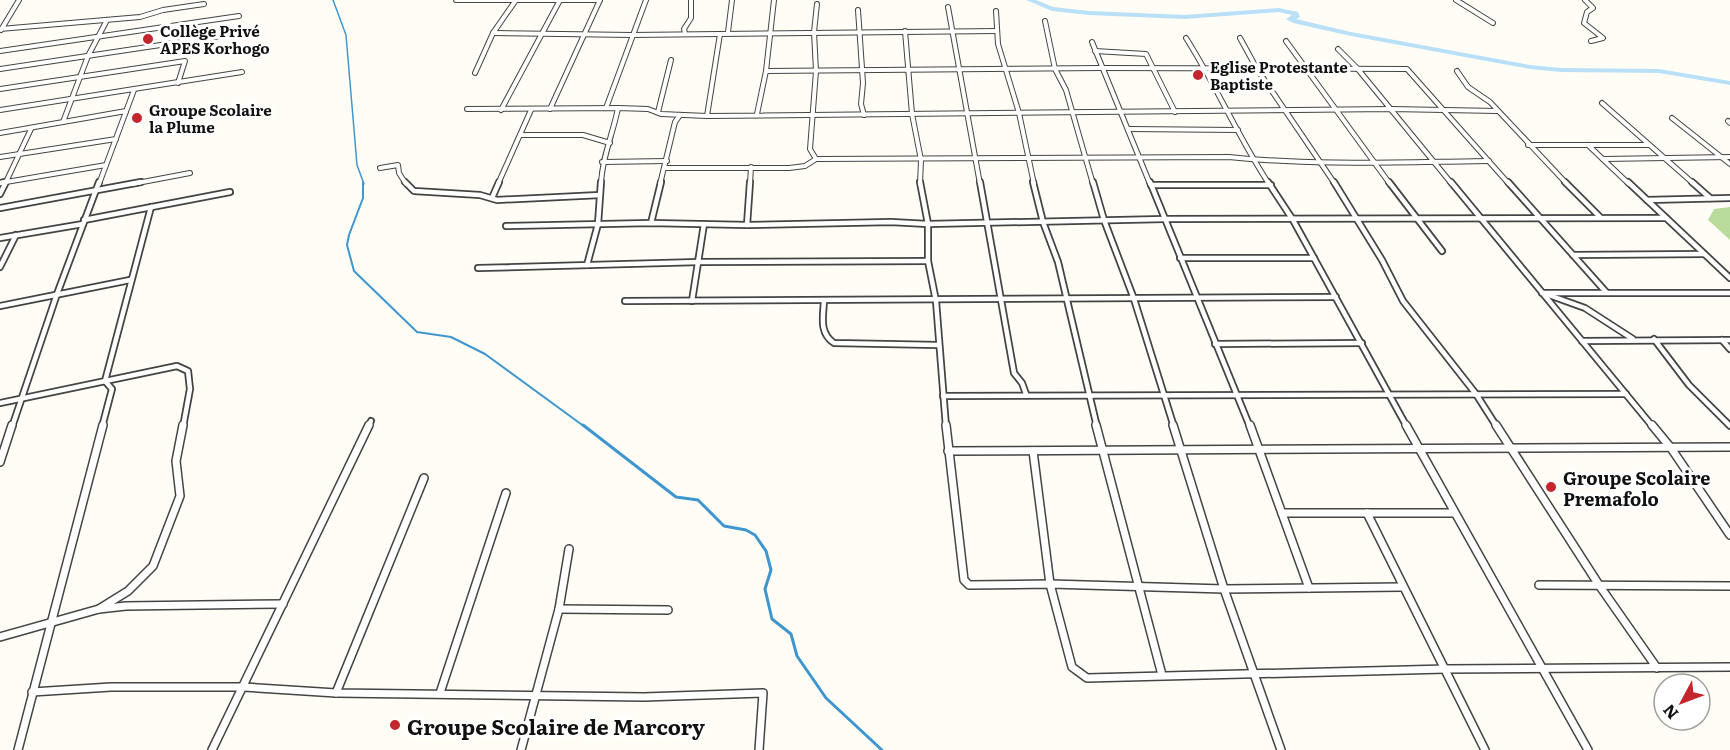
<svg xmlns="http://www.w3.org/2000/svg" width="1730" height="750" viewBox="0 0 1730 750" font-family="Literata,serif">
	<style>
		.forest { fill: #b9dc9c }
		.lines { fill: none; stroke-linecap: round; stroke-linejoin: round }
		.stream-far2 { stroke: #3f96cf; stroke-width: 1.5 }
		.stream-far1 { stroke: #3f96cf; stroke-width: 2 }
		.stream { stroke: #3f96cf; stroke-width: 3 }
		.river { fill: #b9e0f7; fill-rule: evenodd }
		.street-far2-casing { stroke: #444; stroke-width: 6 }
		.street-far1-casing { stroke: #444; stroke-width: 8 }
		.street-casing { stroke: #444; stroke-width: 10 }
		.street-far2 { stroke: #fff; stroke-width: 4 }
		.street-far1 { stroke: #fff; stroke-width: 4.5 }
		.street { stroke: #fff; stroke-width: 7 }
		.poi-dot { fill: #c4262e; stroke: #fff; stroke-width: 2 }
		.labels { text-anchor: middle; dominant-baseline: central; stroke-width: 6; stroke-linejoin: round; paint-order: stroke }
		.far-poi-label { font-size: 15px; font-weight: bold; fill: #111; stroke: #fff; text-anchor: start }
		.poi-label { font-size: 18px; font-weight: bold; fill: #111; stroke: #fff; text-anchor: start }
		.near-poi-label { font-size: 21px; font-weight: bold; fill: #111; stroke: #fff; text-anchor: start }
	</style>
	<rect width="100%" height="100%" fill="#fffdf5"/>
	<polygon class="forest" points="1730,207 1730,240 1708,220 1714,209"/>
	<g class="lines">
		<polyline class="stream-far2" points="333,0 346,35 357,165 364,184"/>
		<polyline class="stream-far1" points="363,182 363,198 349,235 347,245 354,271 417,332 451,337 485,354 585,427"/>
		<polyline class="stream" points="583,425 676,497 698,500 724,526 746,530 755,535 766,551 771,570 765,589 772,619 791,634 797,656 826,698 882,750"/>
		<polygon class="river" points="1026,0 1036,0 1053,7 1089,11 1185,15 1279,8 1298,12 1300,17 1296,19 1351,32 1530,65 1561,68 1659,69 1730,81 1730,85 1659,73 1561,72 1530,69 1351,36 1293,23 1286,19 1292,15 1279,12 1185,19 1089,15 1052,11"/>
		<g class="street-far2-casing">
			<g id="street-far2">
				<polyline points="456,0 600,0"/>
				<polyline points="1456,0 1493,23"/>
				<polyline points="1585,0 1593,8 1587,12 1584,23 1603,38 1591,41"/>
				<polyline points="948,7 980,184"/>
				<polyline points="858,10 863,83 861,104 864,115"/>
				<polyline points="996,11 998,44 1019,113 1034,184"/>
				<polyline points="1045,21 1055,69 1066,90 1093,184"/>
				<polyline points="0,29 140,17 163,10 204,4"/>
				<polyline points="1,30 19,0"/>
				<polyline points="905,31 912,114 921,160 920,184"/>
				<polyline points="728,32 732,0"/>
				<polyline points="493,33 632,35 997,31"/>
				<polyline points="685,33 684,29 691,18 691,0"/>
				<path d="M1186,38C1216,85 1238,137 1269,184"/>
				<polyline points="1240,38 1257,69 1335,184"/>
				<polyline points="1286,41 1390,184"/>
				<polyline points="1092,42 1150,184"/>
				<polyline points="1338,49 1357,68 1452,184"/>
				<polyline points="0,51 239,16"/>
				<polyline points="1095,51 1146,54 1175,112"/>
				<polyline points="0,69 234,34"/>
				<polyline points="766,71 1101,68 1407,69 1509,184"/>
				<polyline points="1457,71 1468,87 1490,102 1567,184"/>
				<polyline points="475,73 493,33 516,0"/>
				<polyline points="0,89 185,61 178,83"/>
				<polyline points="1602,103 1694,184"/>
				<polyline points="606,108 646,0"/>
				<polyline points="467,109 618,108 648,109 661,114 707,116 1391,109 1497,111"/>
				<polyline points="550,109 600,0"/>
				<polyline points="0,110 242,72"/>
				<polyline points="501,110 560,0"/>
				<polyline points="658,112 671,60"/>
				<polyline points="757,114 766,71 774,0"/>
				<polyline points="707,116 720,34"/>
				<polyline points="1672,118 1730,164"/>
				<polyline points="1728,121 1730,123"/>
				<polyline points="63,122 88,56 107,20"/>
				<polyline points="1128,129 1238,130"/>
				<polyline points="0,133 126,111"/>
				<polyline points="521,135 583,135 610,143"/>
				<polyline points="1528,145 1649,145"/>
				<polyline points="1588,145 1629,184"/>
				<polyline points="0,157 116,139"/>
				<polyline points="816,159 810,149 816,71 814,32 817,4"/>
				<polyline points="1603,159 1730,157"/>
				<polyline points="602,162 667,161"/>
				<polyline points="380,168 398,165 399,173 406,184"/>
				<path d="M665,168H789L805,166L816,159L1229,157C1315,166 1402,162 1489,161"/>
				<polyline points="0,183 106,165"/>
				<polyline points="5,184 31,129"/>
				<polyline points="99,184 134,90"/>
				<polyline points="132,184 190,173"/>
				<polyline points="498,184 531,110"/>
				<path d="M601,184C602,157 613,134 618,108"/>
				<polyline points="660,184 675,122 680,115"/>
				<polyline points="750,184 751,167"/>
			</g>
		</g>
		<g class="street-far1-casing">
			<g id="street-far1">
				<polyline points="405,182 414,191 480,195 497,200 600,195"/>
				<polyline points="920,182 928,224 928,261 936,301 946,427"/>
				<polyline points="980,182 1014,373 1022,383 1026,394"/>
				<polyline points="1033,182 1043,222 1058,262 1097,427"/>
				<polyline points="1093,182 1104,220 1134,299 1174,427"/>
				<polyline points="1150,182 1250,427"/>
				<polyline points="1268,182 1293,220 1407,427"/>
				<polyline points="1334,182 1382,260 1403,301 1476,394 1497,427"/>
				<polyline points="1389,182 1442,251"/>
				<polyline points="1451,182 1653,427"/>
				<polyline points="1508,182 1606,292"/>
				<polyline points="1565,182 1600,217"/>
				<polyline points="1628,182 1730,278"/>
				<polyline points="1692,182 1710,198"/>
				<polyline points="0,183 5,182"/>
				<polyline points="1151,185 1271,185"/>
				<polyline points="0,194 6,182"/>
				<polyline points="492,198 499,182"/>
				<polyline points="1647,200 1730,198"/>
				<polyline points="0,208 141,182"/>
				<polyline points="84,220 230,192"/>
				<polyline points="651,223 661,182"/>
				<polyline points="747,225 750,182"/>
				<polyline points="506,226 651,223 747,225 891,222 928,224 1165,219 1666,218"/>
				<polyline points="0,238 83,224"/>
				<polyline points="1573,255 1704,254"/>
				<polyline points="1180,258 1314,258"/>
				<polyline points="587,265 598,224 601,182"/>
				<polyline points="0,267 16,235"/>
				<polyline points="478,268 699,262 928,261"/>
				<polyline points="1542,293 1730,293"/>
				<polyline points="1546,294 1585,308 1633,339"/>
				<polyline points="625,301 1336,297"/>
				<polyline points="692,301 704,224"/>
				<path d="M824,301C823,317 819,333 834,343L938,345"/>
				<polyline points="0,306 130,280"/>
				<polyline points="1654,339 1689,385 1730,426"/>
				<polyline points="1722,340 1730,349"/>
				<polyline points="1582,341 1730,340"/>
				<polyline points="1215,344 1362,343"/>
				<polyline points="943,396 1626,394"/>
				<polyline points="0,403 177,366 188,371 190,389 183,427"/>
				<polyline points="12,427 57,294 99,182"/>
				<polyline points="102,427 112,389 105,381 151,207"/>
				<polyline points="368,427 371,421"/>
			</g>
		</g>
		<g class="street-casing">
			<g id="street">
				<polyline points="946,425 964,580 969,585 1050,584 1224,589 1402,587"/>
				<polyline points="1096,425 1162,675"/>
				<polyline points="1173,425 1224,589 1281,750"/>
				<polyline points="1250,425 1309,588"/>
				<polyline points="1406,425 1588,750"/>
				<polyline points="1496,425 1599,585 1657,668"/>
				<polyline points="1652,425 1671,448 1730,535"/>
				<polyline points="948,451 1730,447"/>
				<polyline points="1033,451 1050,584 1072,667 1087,678 1446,669 1730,667"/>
				<polyline points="0,462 12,425"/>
				<polyline points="1282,513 1454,513"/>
				<polyline points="1367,513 1485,750"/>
				<polyline points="1539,585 1730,586"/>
				<polyline points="99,609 128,591 153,566 180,496 176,461 183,425"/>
				<polyline points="559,609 668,610"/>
				<polyline points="0,637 99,609 126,606 283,604"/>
				<polyline points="32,692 111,687 244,687 336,693 644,697 763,693 759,750"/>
				<polyline points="336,693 424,478"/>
				<polyline points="440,693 506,493"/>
				<polyline points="18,750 103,425"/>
				<polyline points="212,750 369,425"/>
				<polyline points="521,750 559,609 569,549"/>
			</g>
		</g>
		<use href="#street-far2" class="street-far2"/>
		<use href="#street-far1" class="street-far1"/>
		<use href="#street" class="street"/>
	</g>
	<g class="poi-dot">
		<circle cx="148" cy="39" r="6"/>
		<circle cx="1198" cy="75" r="6"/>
		<circle cx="137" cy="118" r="6"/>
		<circle cx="1551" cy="487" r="6"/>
		<circle cx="395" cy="725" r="6"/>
	</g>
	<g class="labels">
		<g class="far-poi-label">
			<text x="160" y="30">Collège Privé<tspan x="160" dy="17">APES Korhogo</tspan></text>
			<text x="1210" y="66">Eglise Protestante<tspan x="1210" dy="17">Baptiste</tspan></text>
			<text x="149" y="109">Groupe Scolaire<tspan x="149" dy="17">la Plume</tspan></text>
		</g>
		<g class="poi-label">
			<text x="1563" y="477">Groupe Scolaire<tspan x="1563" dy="21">Premafolo</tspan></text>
		</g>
		<g class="near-poi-label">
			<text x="407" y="725">Groupe Scolaire de Marcory</text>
		</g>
	</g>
	<g transform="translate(1682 702) rotate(229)"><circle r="28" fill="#ffffff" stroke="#a0a0a0" stroke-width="1.5"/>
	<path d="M0-4.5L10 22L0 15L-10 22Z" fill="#c4262e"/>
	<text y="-9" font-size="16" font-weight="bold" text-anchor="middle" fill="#111111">N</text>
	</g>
</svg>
